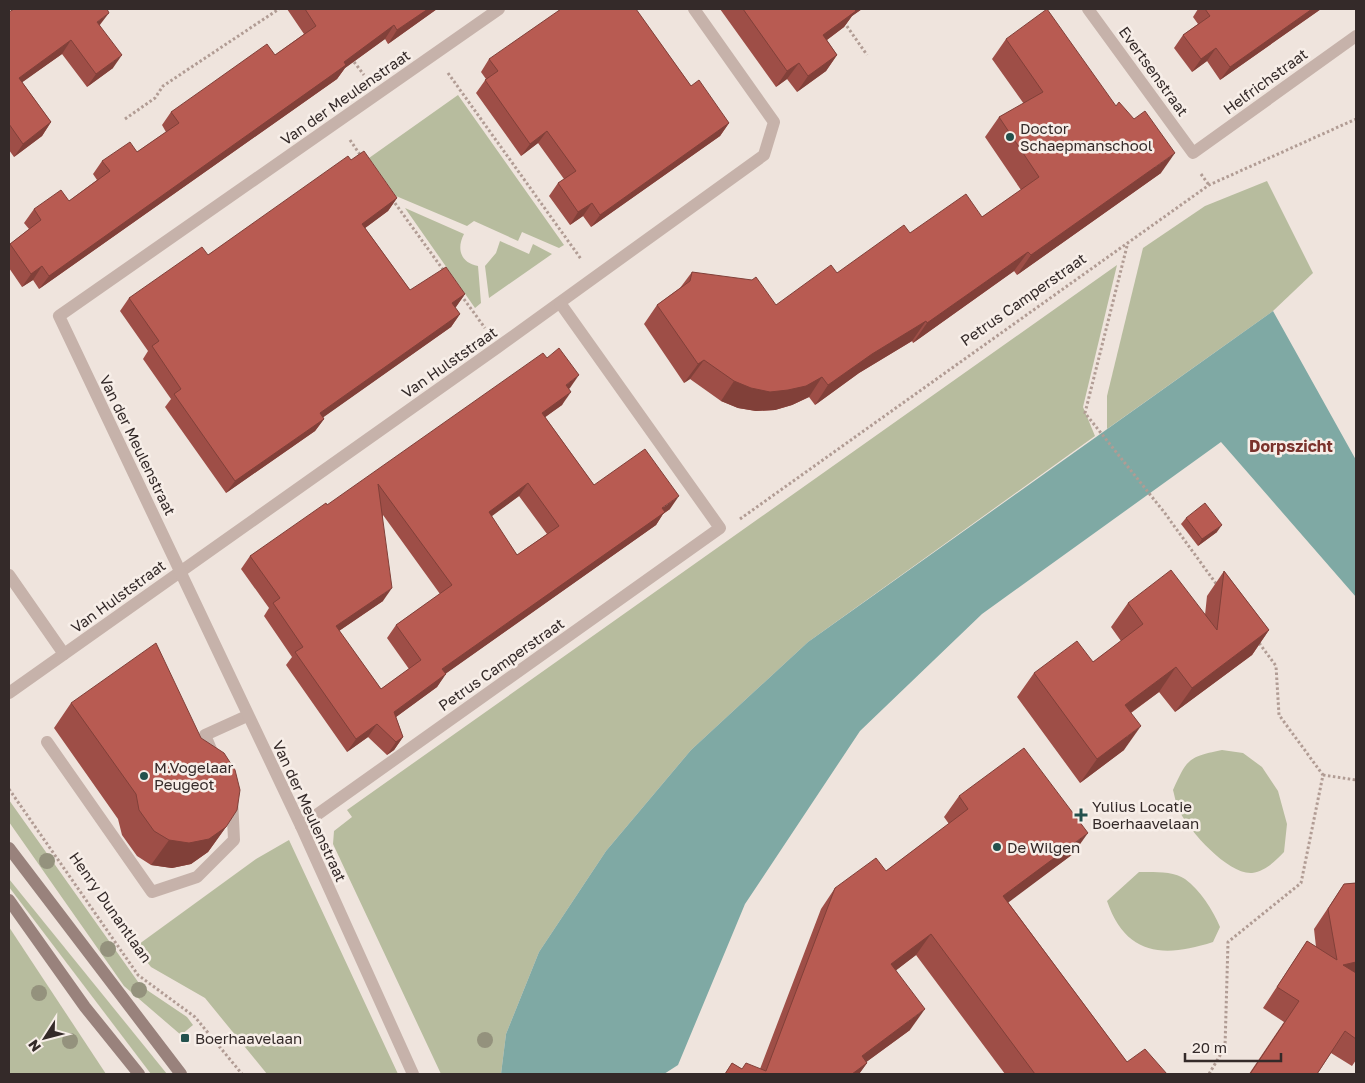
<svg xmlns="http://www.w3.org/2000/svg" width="1365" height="1083" viewBox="0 0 1365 1083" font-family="'Golos Text',sans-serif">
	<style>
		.green { fill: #b7bc9e }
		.water { fill: #7fa9a4 }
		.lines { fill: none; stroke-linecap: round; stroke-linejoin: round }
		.path { stroke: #b19c94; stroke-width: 3; stroke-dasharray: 2.5 2.5; stroke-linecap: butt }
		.service { stroke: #c6b2aa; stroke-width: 12 }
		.minor { stroke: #c6b2aa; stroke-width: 12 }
		.secondary { stroke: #99827c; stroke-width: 12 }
		.tree { fill: #94927d }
		.wall { fill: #9e4e47; fill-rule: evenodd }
		.shaded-wall { fill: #814039 }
		.building { fill: #b85b52; stroke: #814039; fill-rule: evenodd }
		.poi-dot { fill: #23514d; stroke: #f7eee8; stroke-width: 2 }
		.labels { text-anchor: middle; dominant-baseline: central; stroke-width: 5; stroke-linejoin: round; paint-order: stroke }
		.street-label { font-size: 15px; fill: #342a29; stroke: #f7eee8 }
		.poi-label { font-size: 15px; fill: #342a29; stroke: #f7eee8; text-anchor: start }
		.neighbourhood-label { font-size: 16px; font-weight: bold; fill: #7a322b; stroke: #f7eee8 }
	</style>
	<rect width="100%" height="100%" fill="#efe4dd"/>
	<g class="green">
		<polygon points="458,95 564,245 559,248 522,232 518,241 474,221 467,226 396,196 369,158"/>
		<polygon points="1267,181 1313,273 1273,311 1107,429 1107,396 1143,248 1205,206"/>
		<path d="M405,208L464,234C456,249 461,263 478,266L481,303L475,308Z"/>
		<polygon points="500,241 529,254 533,244 552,254 489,298 485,266 496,253"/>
		<polygon points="1117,265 1083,407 1095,436 808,642 691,750 606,851 539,952 506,1034 501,1074 441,1074 333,844 334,831 352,817 347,810"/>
		<path d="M1222,750L1243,753L1262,767L1278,791L1287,824L1284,852C1275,861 1266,871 1252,873C1229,875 1190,832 1180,812C1176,805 1175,797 1173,790C1187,759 1188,757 1222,750Z"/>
		<polygon points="9,800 141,986 187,1017 193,1025 181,1035 124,986 9,822"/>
		<polygon points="289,840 398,1074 267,1074 205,998 151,967 135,947 256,859"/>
		<path d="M1139,872C1153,872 1174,871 1185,879C1200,890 1213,910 1220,927L1213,942C1164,958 1126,956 1107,901Z"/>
		<polygon points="9,879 167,1074 151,1074 9,887"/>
		<polygon points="9,927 106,1074 9,1074"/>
	</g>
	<polygon class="water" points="1273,311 1356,460 1356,597 1221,442 982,614 860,731 745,904 678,1065 664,1074 501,1074 506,1034 539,952 606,851 691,750 808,642"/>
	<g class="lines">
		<g class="path">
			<polyline points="844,22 867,55"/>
			<polyline points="351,58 364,75"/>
			<polyline points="448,73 581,259"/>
			<polyline points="125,119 155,98 163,86 279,9"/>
			<polyline points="350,140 361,156"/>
			<polyline points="1201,174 1209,185"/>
			<polyline points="392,199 444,271"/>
			<polyline points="1127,246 1085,413 1164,512 1217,585"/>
			<polyline points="461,295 485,328"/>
			<polyline points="740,519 1209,185 1356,119"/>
			<polyline points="1323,775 1356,780"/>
			<polyline points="9,789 138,975 195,1017 242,1074"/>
			<polyline points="1209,1074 1225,1047 1228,942 1301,883 1323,775 1279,715 1276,666 1257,640"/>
		</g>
		<g class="service">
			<polyline points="9,575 64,654"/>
			<polyline points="47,742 152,892 197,877 234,840 232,798"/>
			<polyline points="215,759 205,735 247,716"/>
		</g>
		<g class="minor">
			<polyline points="1088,9 1193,153 1356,36"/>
			<polyline points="9,693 498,347 764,155 774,122 694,9"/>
			<polyline points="301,826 720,528 560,303"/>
			<polyline points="413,1074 301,826 59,316 499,9"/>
		</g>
		<g class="secondary">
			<polyline points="9,848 181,1074"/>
			<polyline points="9,900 85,1007 139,1074"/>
		</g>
	</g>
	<g class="tree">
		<circle cx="47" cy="861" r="8"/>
		<circle cx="108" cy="949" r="8"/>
		<circle cx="139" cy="990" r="8"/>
		<circle cx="39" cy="993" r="8"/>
		<circle cx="485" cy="1040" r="8"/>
		<circle cx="70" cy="1041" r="8"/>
	</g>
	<g class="wall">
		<polygon points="287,9 437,9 388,44 385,39 345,68 337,79 39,289 33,280 22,287 9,268 9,246 10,244 29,229 24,223 34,209 69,201 97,180 93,174 102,161 137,152 166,132 162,125 171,112 275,55 304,34"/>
		<polygon points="720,9 862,9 852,16 844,27 827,40 837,55 826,71 797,92 787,79 776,87"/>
		<polygon points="1198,9 1321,9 1220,80 1207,61 1192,72 1174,48 1183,35 1198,24 1193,17"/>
		<polygon points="637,11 691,86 729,123 720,136 591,227 583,216 570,225 549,196 558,183 564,179 538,143 521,156 476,93 486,79 481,72 489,59"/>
		<polygon points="9,12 100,26 113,68 87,87 62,54 22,82 51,122 42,136 14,157 9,150"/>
		<polygon points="1006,39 1161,173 1017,275 1014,271 913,343 912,341 859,373 815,405 809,397 792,405 775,410 756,411 738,408 721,401 690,379 684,383 644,324 657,305 680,288 692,272 776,305 837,273 910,233 982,217 1021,190 985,137 999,117 1024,104 992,59"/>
		<polygon points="351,160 397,198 388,211 365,228 410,290 465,294 455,308 460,314 451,327 323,417 324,419 315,431 226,493 165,407 171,399 143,359 148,351 120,311 129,298 208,255"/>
		<path d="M570,388L569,389L562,405L545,417L594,485L670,509L663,514L656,525L446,673L437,687L396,717L403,737L394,750L387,755L368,737L347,752L286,665L292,657L264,616L269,608L241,569L250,556L327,505ZM519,496L547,534L517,555L491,516ZM383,515L440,594L396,625L387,638L409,669L381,689L339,631L383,601Z"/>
		<polygon points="1186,518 1217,532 1198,546 1181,524"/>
		<polygon points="1224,571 1269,630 1252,655 1175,712 1159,692 1131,713 1124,750 1080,783 1017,697 1034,673 1093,662 1121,641 1111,627 1128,603 1205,615 1207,596"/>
		<polygon points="71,703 226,827 208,852 191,864 172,868 151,865 137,856 122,835 118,819 54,728"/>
		<polygon points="959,796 1073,854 1008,902 1127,1062 1167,1074 1005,1074 916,955 896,970 910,1030 866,1062 867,1063 859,1074 725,1074 732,1063 742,1069 760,1069 821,909 835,888 886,871 949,824 944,817"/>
		<polygon points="1356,883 1356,1060 1352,1066 1331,1053 1317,1074 1249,1074 1284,1022 1263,1008 1307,941 1316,947 1314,929 1344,884"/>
	</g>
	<g class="shaded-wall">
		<polygon points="428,9 437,9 388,44 397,30"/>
		<polygon points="852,9 862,9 852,16 844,27 812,51 823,35"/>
		<polygon points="1312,9 1321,9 1220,80 1230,67"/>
		<polygon points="109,13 99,26 97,22"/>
		<polygon points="394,25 385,39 345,68 337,79 39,289 49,276"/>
		<polygon points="71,40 62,54 10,91 19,78"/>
		<polygon points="1216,48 1207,61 1192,72 1201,59"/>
		<polygon points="122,55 113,68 87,87 96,74"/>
		<polygon points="837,55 826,71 797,92 808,76"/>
		<polygon points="799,63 787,79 776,87 787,71"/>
		<polygon points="51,122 42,136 14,157 23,144"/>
		<polygon points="729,123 720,136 591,227 600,215"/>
		<polygon points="547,131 538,143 521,156 530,144"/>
		<polygon points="1175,153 1161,173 1017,275 1031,255"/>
		<polygon points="397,198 388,211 353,237 362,224"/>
		<polygon points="592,203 583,216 570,225 578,212"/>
		<polygon points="1028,252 1014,271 913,343 927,323"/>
		<polygon points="42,266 33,280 22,287 31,274"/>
		<polygon points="465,294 456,307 444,316 452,303"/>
		<polygon points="460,314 451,327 311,426 320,413"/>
		<polygon points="926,321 912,341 859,373 815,405 828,385 872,354"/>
		<polygon points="704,360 690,379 684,383 698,364"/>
		<polygon points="579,375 570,388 557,397 566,385"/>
		<polygon points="822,377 809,397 792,405 775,410 756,411 738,408 721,401 734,381"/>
		<polygon points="571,392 562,405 533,426 542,413"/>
		<polygon points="324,419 315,431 226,493 235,481"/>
		<polygon points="528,483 519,496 480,525 489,512"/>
		<polygon points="679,496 670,509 663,514 656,525 434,682 442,669"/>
		<polygon points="1222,525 1217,532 1198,546 1202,539"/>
		<polygon points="392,588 383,601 327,639 336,626"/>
		<polygon points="1269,630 1252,655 1175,712 1192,688"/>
		<polygon points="1176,667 1159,692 1108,729 1125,705"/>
		<polygon points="446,674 437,687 385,725 394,712"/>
		<polygon points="377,724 368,737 347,752 356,739"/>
		<polygon points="1141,726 1124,750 1080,783 1097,759"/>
		<polygon points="403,737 394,750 387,755 396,742"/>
		<polygon points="226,827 208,852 191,864 172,868 151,865 169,840"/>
		<polygon points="1088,833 1073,854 989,917 1003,896"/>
		<polygon points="931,934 916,955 877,985 891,964"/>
		<polygon points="1356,962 1356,980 1343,965"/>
		<polygon points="925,1009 910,1030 850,1074 862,1056"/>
		<polygon points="867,1063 859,1074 852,1074"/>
	</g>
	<g class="building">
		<polygon points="14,9 107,9 109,13 97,22 122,55 96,74 71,40 19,78 51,122 23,144 9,124 9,12"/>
		<polygon points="305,9 428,9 397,30 394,25 344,62 346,65 49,276 42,266 31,274 10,244 41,220 34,209 61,190 69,201 110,171 102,161 130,142 137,152 179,123 171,112 205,88 267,44 275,55 316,26"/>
		<polygon points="561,9 636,9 691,86 699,80 729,123 600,215 592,203 578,212 558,183 576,171 547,131 530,144 485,80 498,71 489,59"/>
		<polygon points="743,9 854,9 856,11 823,35 837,55 808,76 799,63 787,71"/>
		<polygon points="1047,9 1116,106 1119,102 1134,119 1145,111 1175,153 1031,255 1028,252 927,323 926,321 872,354 828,385 822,377 806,386 788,390 770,392 751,388 734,381 704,360 698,364 657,305 690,281 692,272 752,280 756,277 776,305 831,265 837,273 904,225 910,233 966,194 982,217 1039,177 999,117 1043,92 1006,39"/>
		<polygon points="1205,9 1312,9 1230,67 1216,48 1201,59 1183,35 1210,16"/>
		<polygon points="364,151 397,198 362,224 410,290 446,267 465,294 452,303 460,314 320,413 324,419 235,481 174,394 181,389 152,346 159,341 129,298 202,247 208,255 348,156 351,160"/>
		<path d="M559,348L579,375L566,385L571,392L542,413L594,485L645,449L679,496L662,508L665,512L442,669L446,674L394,712L403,737L396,742L377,724L356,739L295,652L303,647L273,603L280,598L250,556L326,503L327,505L543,353L547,358ZM528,483L559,526L517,555L489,512ZM378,484L452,585L396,625L421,660L381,689L336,626L392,588Z"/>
		<polygon points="1205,503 1222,525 1202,539 1186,518"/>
		<polygon points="1171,570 1217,630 1224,571 1269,630 1192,688 1176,667 1125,705 1141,726 1097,759 1034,673 1077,641 1093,662 1143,624 1128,603"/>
		<polygon points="156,643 201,738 224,753 235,770 240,790 237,810 226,827 209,839 189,843 169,840 154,831 139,810 136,794 71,703"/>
		<polygon points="1024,748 1088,833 1003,896 1127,1062 1145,1049 1167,1074 1035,1074 931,934 891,964 925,1009 862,1056 867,1063 852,1074 725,1074 732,1063 742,1069 746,1063 766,1071 835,888 876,858 886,871 968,809 959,796"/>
		<polygon points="1356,883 1356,962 1343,965 1356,973 1356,1039 1345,1031 1317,1074 1250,1074 1299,1001 1277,987 1307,941 1337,960 1328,909 1344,884"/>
	</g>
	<g class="poi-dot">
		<circle cx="1010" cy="137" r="5"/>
		<circle cx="144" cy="776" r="5"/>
		<path d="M1078.5 807.5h5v5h5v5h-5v5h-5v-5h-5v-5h5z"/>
		<circle cx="997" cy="847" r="5"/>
		<rect x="180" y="1033" width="10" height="10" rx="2.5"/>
	</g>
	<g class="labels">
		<g class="street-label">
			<text transform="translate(1154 71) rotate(54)">Evertsenstraat</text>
			<text transform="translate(1265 81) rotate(-36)">Helfrichstraat</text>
			<text transform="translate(345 97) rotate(-35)">Van der Meulenstraat</text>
			<text transform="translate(1023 299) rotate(-35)">Petrus Camperstraat</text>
			<text transform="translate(449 362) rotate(-35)">Van Hulststraat</text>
			<text transform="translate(138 445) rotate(64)">Van der Meulenstraat</text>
			<text transform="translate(118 596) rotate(-36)">Van Hulststraat</text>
			<text transform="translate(501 664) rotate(-35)">Petrus Camperstraat</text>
			<text transform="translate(310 811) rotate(65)">Van der Meulenstraat</text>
			<text transform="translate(111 907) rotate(55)">Henry Dunantlaan</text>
		</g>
		<g class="poi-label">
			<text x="1020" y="128">Doctor<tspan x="1020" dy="17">Schaepmanschool</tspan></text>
			<text x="154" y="767">M.Vogelaar<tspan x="154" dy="17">Peugeot</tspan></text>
			<text x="1092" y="806">Yulius Locatie<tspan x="1092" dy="17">Boerhaavelaan</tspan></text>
			<text x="1007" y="847">De Wilgen</text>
			<text x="195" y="1038">Boerhaavelaan</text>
		</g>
		<g class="neighbourhood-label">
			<text x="1291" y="446">Dorpszicht</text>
		</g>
	</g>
	<rect width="1365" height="1083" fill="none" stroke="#342a29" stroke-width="20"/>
	<g transform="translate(45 1038) rotate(234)" stroke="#f7eee8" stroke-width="4" paint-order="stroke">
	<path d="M0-4L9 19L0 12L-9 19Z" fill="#342a29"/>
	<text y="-8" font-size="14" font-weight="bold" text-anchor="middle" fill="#342a29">N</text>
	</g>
	<path d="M1185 1053v8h96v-8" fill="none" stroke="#342a29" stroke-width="2.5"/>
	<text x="1192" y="1053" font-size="15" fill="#342a29" stroke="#f7eee8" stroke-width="4" paint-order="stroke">20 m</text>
</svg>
